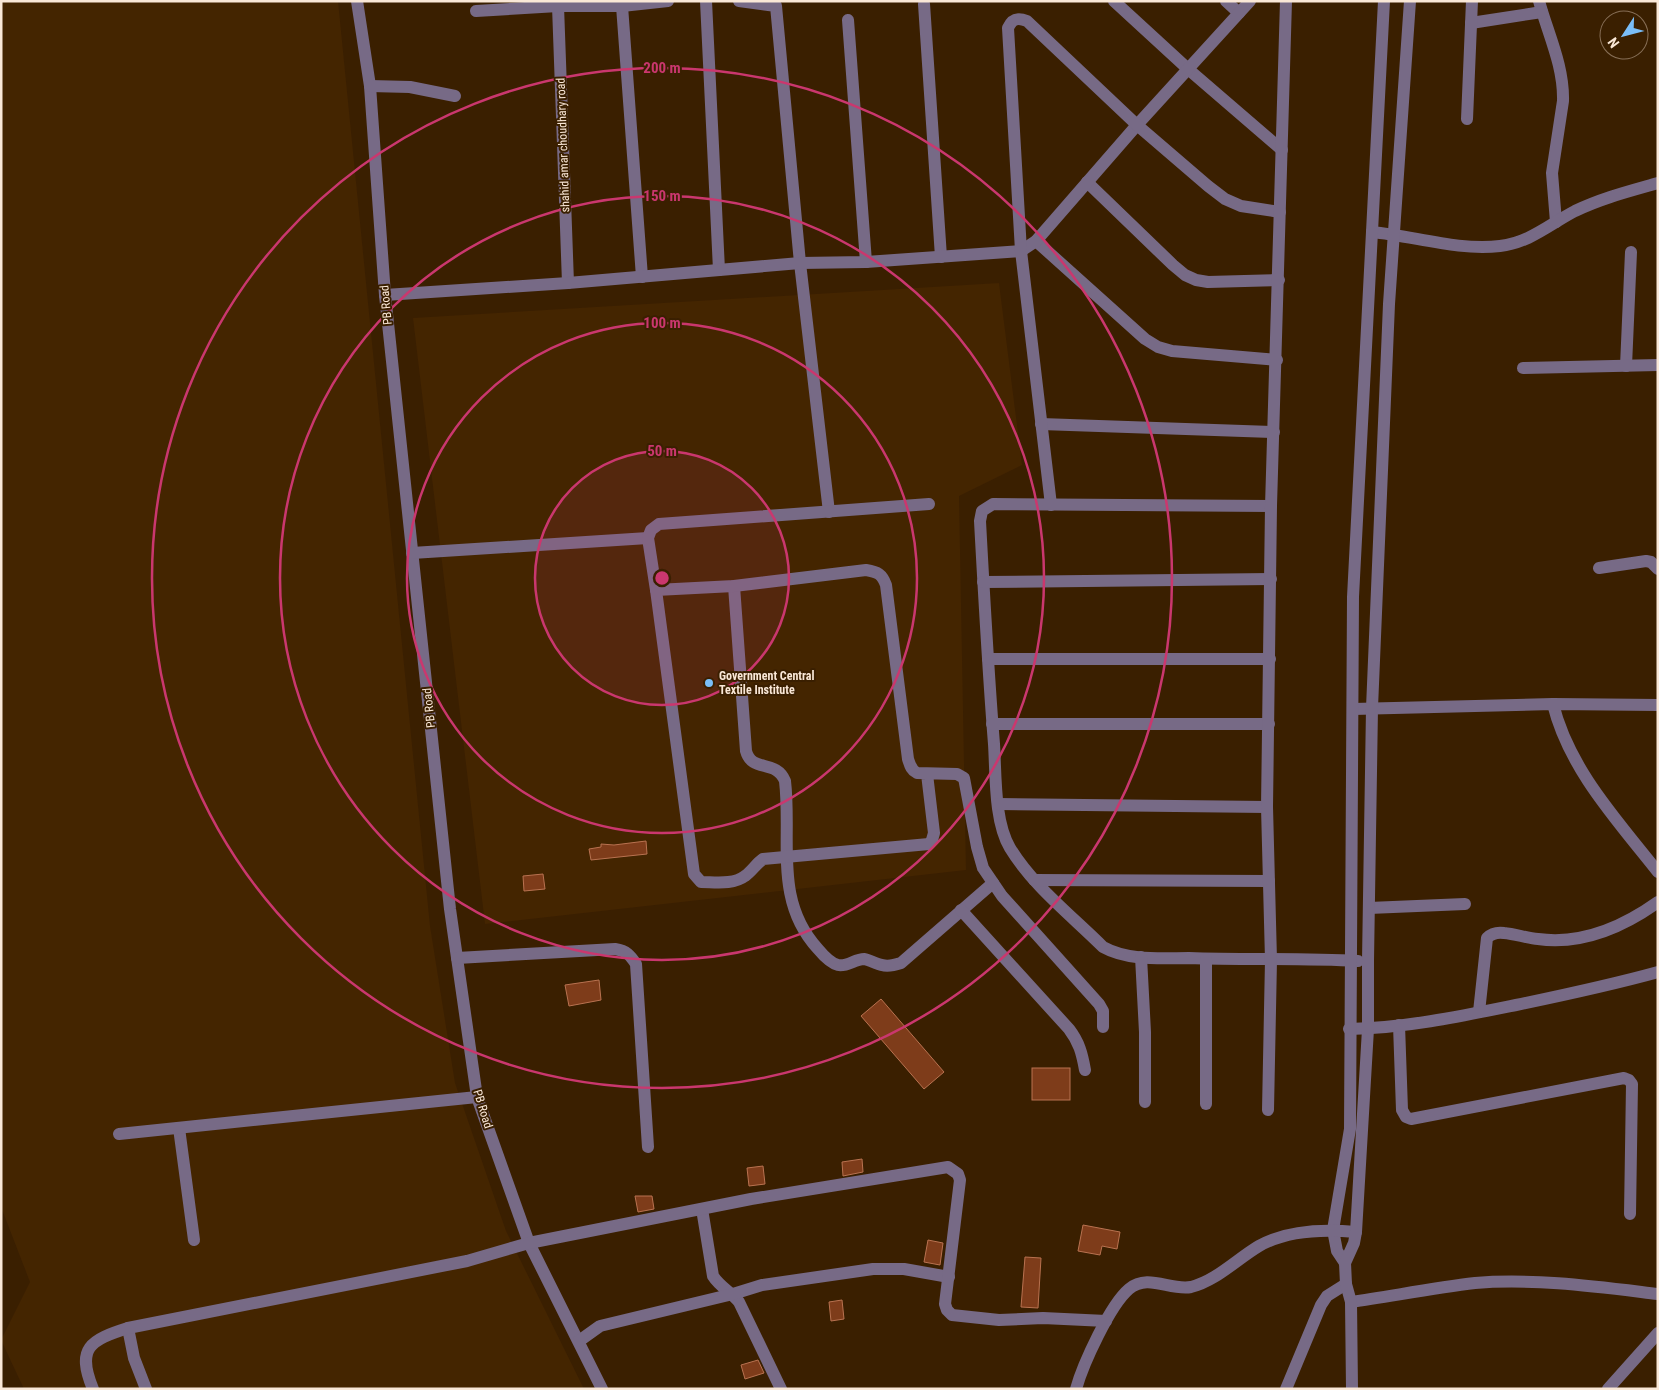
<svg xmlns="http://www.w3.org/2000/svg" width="1659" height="1390" viewBox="0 0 1659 1390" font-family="'Roboto Condensed',sans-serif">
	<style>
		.built { fill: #442500 }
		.building { fill: #7e3c1a; stroke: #b97250 }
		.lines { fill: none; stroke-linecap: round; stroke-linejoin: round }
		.minor { stroke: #776a86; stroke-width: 12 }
		.ring { fill: none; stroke: #ca376e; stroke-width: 2.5 }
		.poi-dot { fill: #7abef8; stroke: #3a1f00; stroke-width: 2 }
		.labels { text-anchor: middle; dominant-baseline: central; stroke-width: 4; stroke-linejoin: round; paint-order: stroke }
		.street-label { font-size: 12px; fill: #fae8d7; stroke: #3a1f00 }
		.poi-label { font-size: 12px; font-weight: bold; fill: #fae8d7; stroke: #3a1f00; text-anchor: start }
		.centre { fill: #ca376e; stroke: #3a1f00; stroke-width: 2.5 }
		.ring-label { font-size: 15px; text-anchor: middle; font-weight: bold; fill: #ca376e; stroke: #3a1f00; stroke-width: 4; stroke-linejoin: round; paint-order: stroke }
	</style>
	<rect width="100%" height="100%" fill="#3a1f00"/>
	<g class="built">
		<polygon points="1,1 338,1 430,926 455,1083 506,1231 584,1389 24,1389 1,1340 30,1282 1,1207"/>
		<polygon points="999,283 1022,465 959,496 966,870 485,924 413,318"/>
	</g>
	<g class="building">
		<polygon points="646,841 647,854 591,860 589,849 601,847 601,844 614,845"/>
		<polygon points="543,874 545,889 524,891 523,876"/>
		<polygon points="599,980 601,1000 569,1006 565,985"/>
		<polygon points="881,999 944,1072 924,1089 861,1016"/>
		<rect x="1032" y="1068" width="38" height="32"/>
		<polygon points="862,1159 863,1172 843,1176 842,1162"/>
		<polygon points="763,1166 765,1184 749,1186 747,1168"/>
		<polygon points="635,1196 652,1196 654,1209 638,1212"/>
		<polygon points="1083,1225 1120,1232 1117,1249 1102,1246 1100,1255 1078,1251"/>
		<polygon points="928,1240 943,1243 940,1265 924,1262"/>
		<polygon points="1025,1257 1041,1258 1038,1308 1021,1307"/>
		<polygon points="842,1300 844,1319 831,1321 829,1302"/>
		<polygon points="758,1360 764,1373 745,1379 741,1365"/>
	</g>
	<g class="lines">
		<g class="minor">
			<polyline points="357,1 370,86 385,295 450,909 477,1097 529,1243 602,1389"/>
			<polyline points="706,1 719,270"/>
			<polyline points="739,1 776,6 800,263 829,512"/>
			<polyline points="1114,1 1188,69 1282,150"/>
			<polyline points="1226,1 1239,13"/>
			<path d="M1539,1C1548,34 1564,66 1563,101L1552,173L1556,222"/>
			<polyline points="924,4 941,257"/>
			<polyline points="558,6 568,283"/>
			<polyline points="622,6 642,277"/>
			<polyline points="476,11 558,6 622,6 668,1"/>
			<polyline points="848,20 866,262"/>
			<polyline points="1471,23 1542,12"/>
			<polyline points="370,86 410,87 455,96"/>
			<polyline points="1467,119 1472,1"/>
			<polyline points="1087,182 1173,265 1185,275 1196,280 1208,282 1279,280"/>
			<path d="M1372,232C1414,236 1458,251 1500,246C1529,243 1550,224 1575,211C1602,198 1630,191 1658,183"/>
			<polyline points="1036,241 1145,339 1158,347 1172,351 1277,360"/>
			<polyline points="385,295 568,283 800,263 866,262 1021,251 1036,241 1137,125 1250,1"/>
			<polyline points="1626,366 1631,252"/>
			<polyline points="1523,368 1658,365"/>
			<polyline points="1041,424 1274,432"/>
			<path d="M1051,505L1021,251L1008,28C1012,19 1017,17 1027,21L1137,125L1208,186L1225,199L1241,206L1280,212"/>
			<path d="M1271,506L993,504L982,511L980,521C984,595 988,669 994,744C996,775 994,821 1010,848C1033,886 1072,916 1103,947C1128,961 1161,958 1189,958C1245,960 1302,958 1358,961"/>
			<polyline points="412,553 648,538"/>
			<polyline points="1599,568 1646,561 1651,562 1658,569"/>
			<polyline points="983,582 1271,579"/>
			<path d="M734,586L746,751C752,773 776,759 785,781C792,840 773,900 818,949C823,955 830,963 838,965C847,967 855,959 864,959C870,960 876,964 882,965C888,967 895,965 901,963L993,883"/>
			<polyline points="656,590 648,538 651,530 659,524 929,504"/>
			<polyline points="988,659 1270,659"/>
			<path d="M1553,704C1569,769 1617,820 1658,872"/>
			<polyline points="1353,709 1553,704 1658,705"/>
			<polyline points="992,724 1269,724"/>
			<path d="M927,774L934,833L932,840L929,844L763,859C756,864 752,871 745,876C733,885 715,882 701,882L694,874L656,590L734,586L866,570C878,572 882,574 886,585L908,759C910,765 911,770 917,773L957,774L964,778L977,847L983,868L1002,896L1099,1004L1103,1011V1027"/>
			<polyline points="998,804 1267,807"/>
			<polyline points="1034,880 1269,881"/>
			<polyline points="1369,908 1465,904"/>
			<path d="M961,910L1069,1029C1079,1042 1082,1053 1085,1070"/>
			<polyline points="1141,957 1145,1032 1145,1102"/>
			<path d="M457,958L615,949C627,951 630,955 636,964L648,1147"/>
			<path d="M1479,1012L1487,938C1492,933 1497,932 1504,933C1515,934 1527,938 1538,939C1582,945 1623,927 1658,902"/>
			<polyline points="1399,1025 1402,1110 1406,1117 1411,1119 1624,1078 1629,1080 1632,1084 1630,1214"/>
			<path d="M1349,1029C1405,1028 1462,1016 1516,1005C1564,995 1611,985 1658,972"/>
			<polyline points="1206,1104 1206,959"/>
			<polyline points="1268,1110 1271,960 1267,807 1271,506 1286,1"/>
			<polyline points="179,1128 194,1240"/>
			<polyline points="119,1134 477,1097"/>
			<path d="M702,1209L713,1276C720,1287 731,1292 739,1302L781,1389"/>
			<polyline points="1345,1263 1337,1251 1333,1230 1350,1129 1353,597 1384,1"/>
			<path d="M1351,1302C1392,1296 1434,1288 1475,1283C1535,1278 1599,1287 1658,1294"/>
			<polyline points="128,1328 134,1358 146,1389"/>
			<polyline points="579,1341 600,1326 733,1294 762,1285 873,1269 904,1269 949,1277"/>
			<path d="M93,1389C76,1348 90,1340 128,1328L467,1261L529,1243L751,1199L948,1167L958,1174L960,1180L945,1304L947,1310L952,1315L999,1320L1043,1318L1106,1321"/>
			<path d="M1076,1389C1083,1364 1110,1305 1129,1289C1148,1273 1170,1291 1191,1287C1216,1281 1237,1259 1259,1246C1287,1230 1324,1229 1356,1232"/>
			<polyline points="1286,1389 1321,1305 1327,1296 1346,1284"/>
			<polyline points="1352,1389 1351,1302 1346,1284 1345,1263 1354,1243 1356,1232 1368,1029 1368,961 1372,708 1389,304 1410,1"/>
			<polyline points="1608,1389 1658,1333"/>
		</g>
	</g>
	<circle cx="662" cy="578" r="127" fill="#ca376e" fill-opacity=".12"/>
	<g class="ring">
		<circle cx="662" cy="578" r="127"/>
		<circle cx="662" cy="578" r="255"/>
		<circle cx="662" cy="578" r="382"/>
		<circle cx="662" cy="578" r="510"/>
	</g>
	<circle class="poi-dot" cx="709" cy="683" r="5"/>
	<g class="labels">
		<g class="street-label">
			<text transform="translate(563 145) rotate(-92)">shahid amar choudhary road</text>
			<text transform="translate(386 305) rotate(-95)">PB Road</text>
			<text transform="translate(429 708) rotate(-96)">PB Road</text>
			<text transform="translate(483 1109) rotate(73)">PB Road</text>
		</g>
		<g class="poi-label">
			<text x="719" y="676">Government Central<tspan x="719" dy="14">Textile Institute</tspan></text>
		</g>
	</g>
	<circle cx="662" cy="578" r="8" class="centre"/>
	<g class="ring-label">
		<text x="662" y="73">200 m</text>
		<text x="662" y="201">150 m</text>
		<text x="662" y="328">100 m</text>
		<text x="662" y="456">50 m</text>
	</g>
	<rect width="1659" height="1390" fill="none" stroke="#fae8d7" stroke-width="5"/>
	<g transform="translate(1624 35) rotate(234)"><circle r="24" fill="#3a1f00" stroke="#876f56"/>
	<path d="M0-4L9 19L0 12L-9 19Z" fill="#7abef8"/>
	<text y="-8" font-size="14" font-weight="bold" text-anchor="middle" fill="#fae8d7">N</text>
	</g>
</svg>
